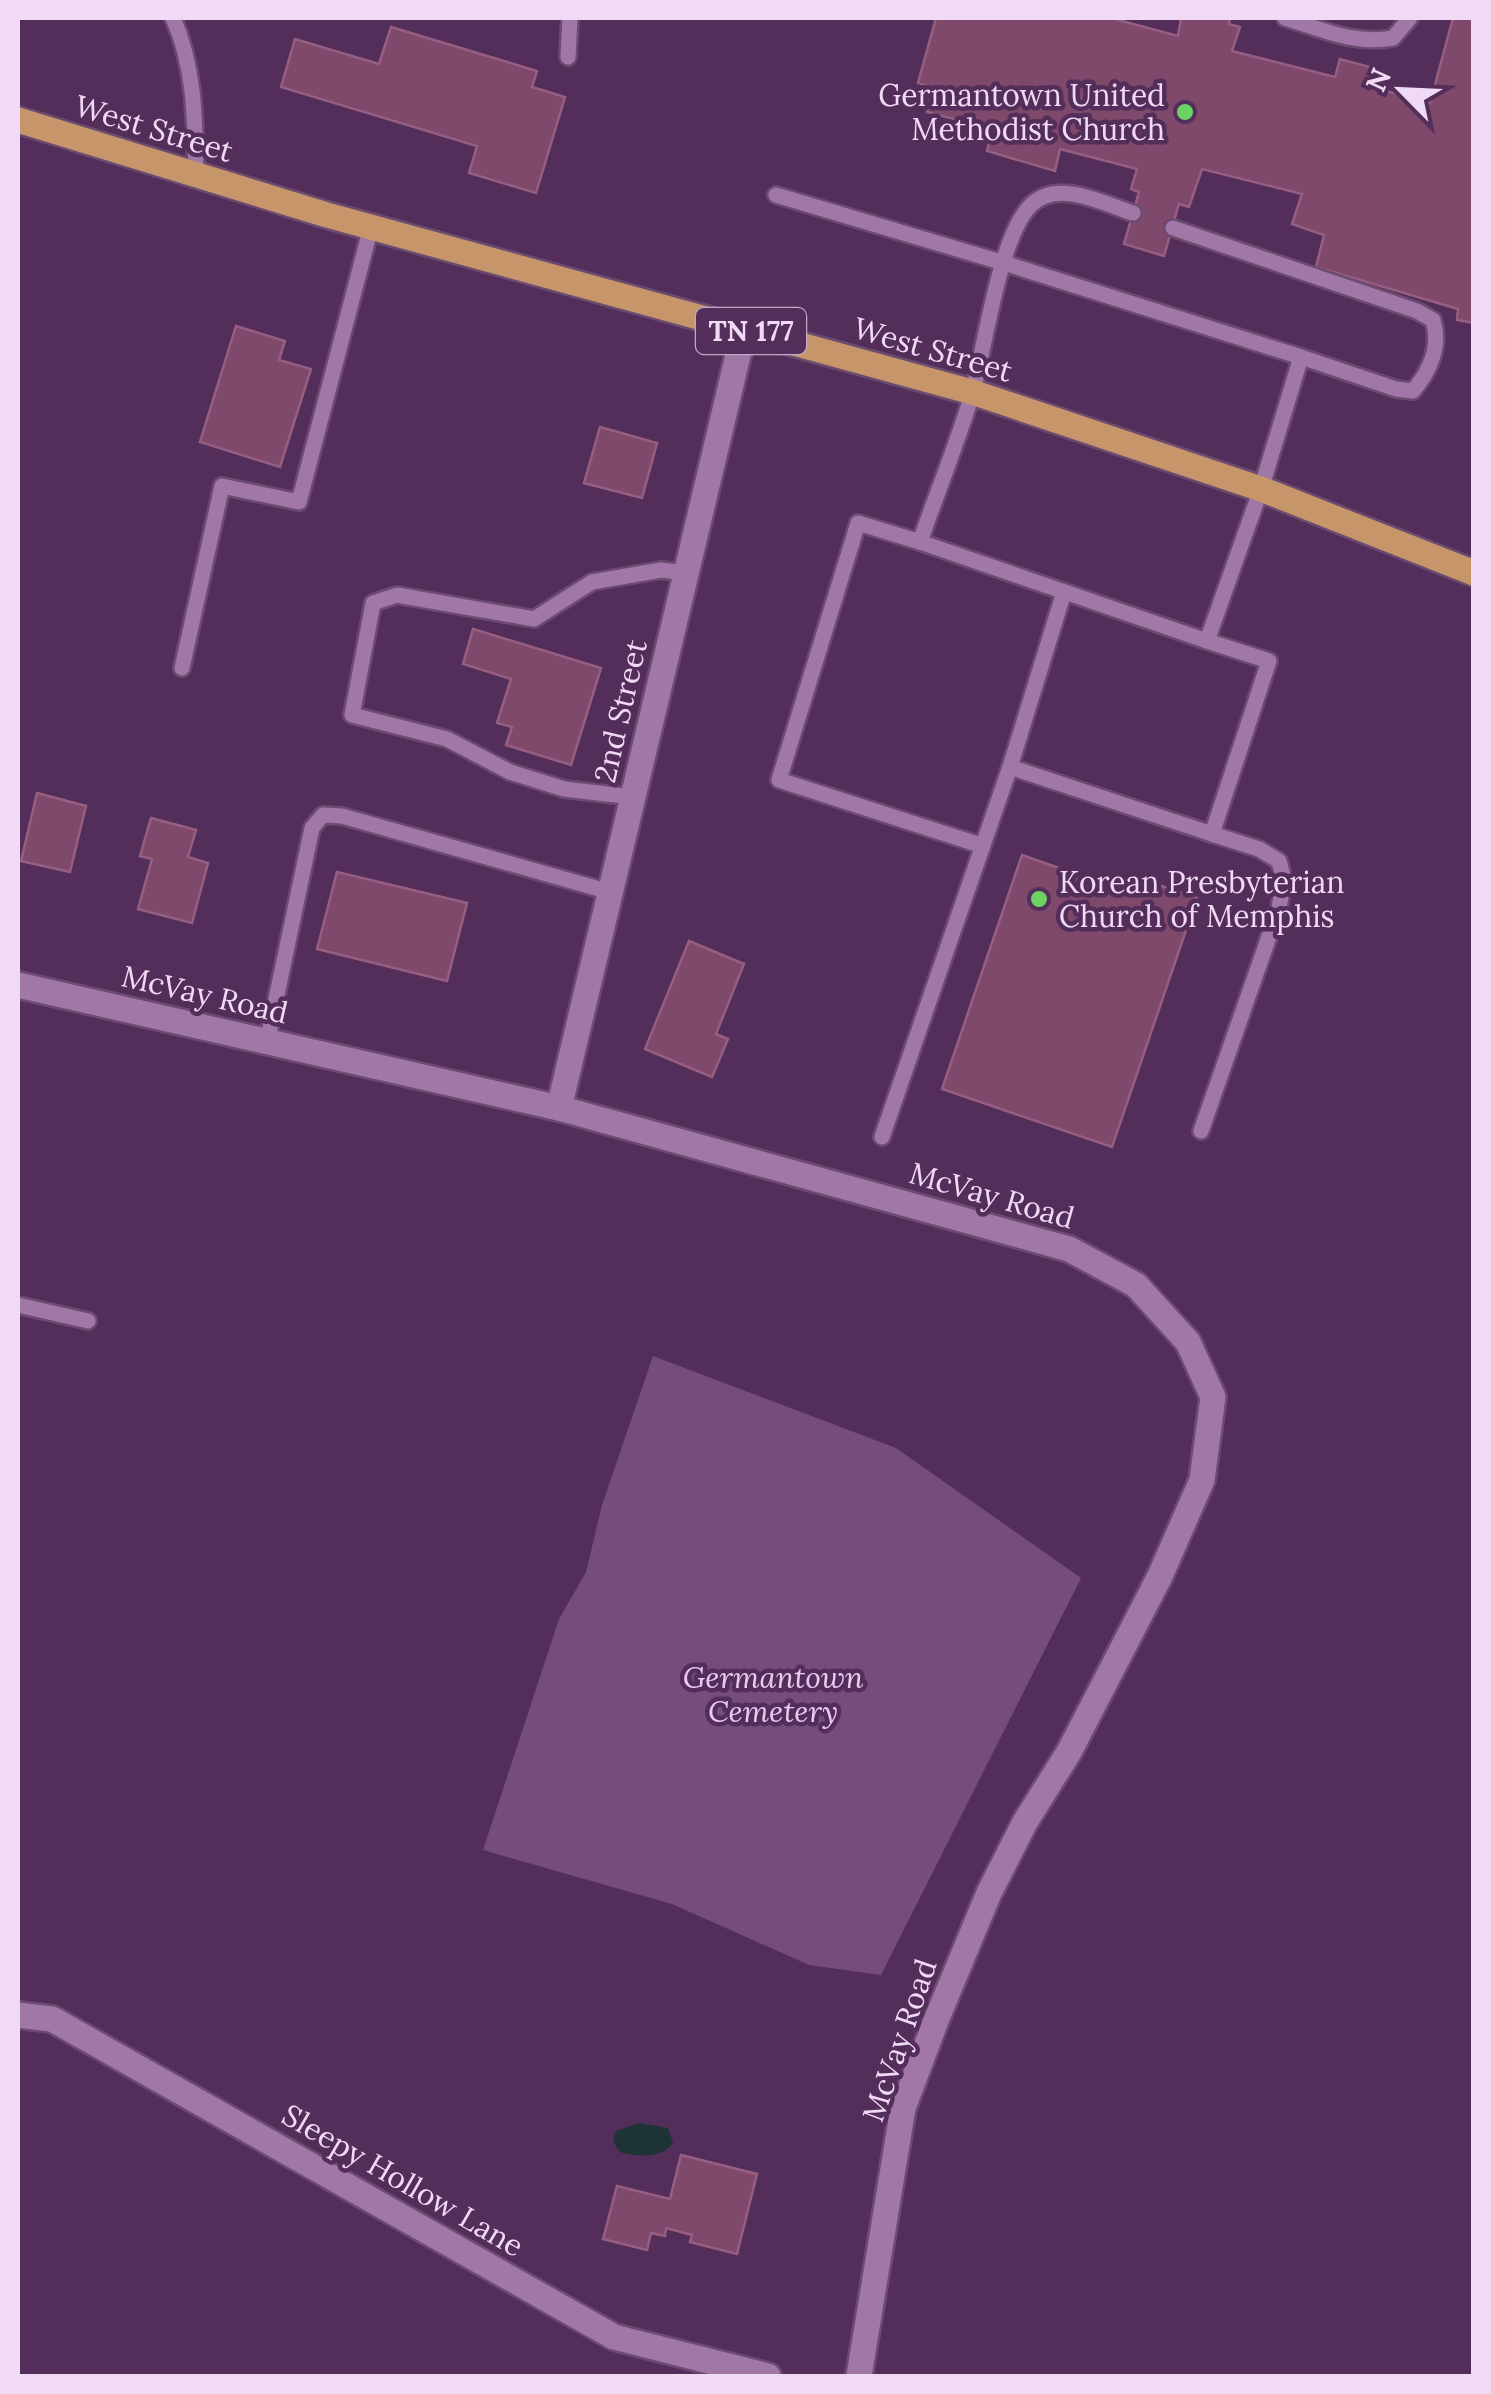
<svg xmlns="http://www.w3.org/2000/svg" width="1491" height="2394" viewBox="0 0 1491 2394" font-family="Lora,serif">
	<style>
		.green { fill: #744d7a }
		.water { fill: #1d3335 }
		.building { fill: #7e496b; stroke: #965f81; stroke-width: 2.5 }
		.lines { fill: none; stroke-linecap: round; stroke-linejoin: round }
		.service-casing { stroke: #6c4b71; stroke-width: 20 }
		.minor-casing { stroke: #6c4b71; stroke-width: 30 }
		.tertiary-casing { stroke: #6c4b71; stroke-width: 30 }
		.primary-casing { stroke: #6c4b71; stroke-width: 30 }
		.service { stroke: #a177a8; stroke-width: 15 }
		.minor { stroke: #a177a8; stroke-width: 25 }
		.tertiary { stroke: #a177a8; stroke-width: 25 }
		.primary { stroke: #c6966a; stroke-width: 25 }
		.poi-dot { fill: #6cd362; stroke: #542e5a; stroke-width: 4 }
		.labels { text-anchor: middle; dominant-baseline: central; stroke-width: 9; stroke-linejoin: round; paint-order: stroke }
		.shield { fill: #542e5a; stroke: #c2a6c6; stroke-width: 2.5 }
		.shield-label { font-size: 28px; font-weight: bold; fill: #f1daf5 }
		.poi-label { font-size: 30px; fill: #f1daf5; stroke: #542e5a; text-anchor: end }
		.street-label { font-size: 30px; fill: #f1daf5; stroke: #542e5a }
		.park-label { font-size: 30px; font-style: italic; fill: #edc9f2; stroke: #542e5a }
	</style>
	<rect width="100%" height="100%" fill="#542e5a"/>
	<polygon class="green" points="653,1356 896,1448 1081,1578 881,1975 809,1965 672,1904 483,1850 559,1619 586,1572 602,1505"/>
	<path class="water" d="M639,2123L668,2128L673,2143C662,2159 637,2157 620,2152L613,2141L616,2131Z"/>
	<g class="building">
		<polygon points="936,18 1111,18 1178,36 1181,18 1230,18 1229,24 1240,27 1232,51 1335,77 1340,59 1381,70 1375,88 1430,103 1453,18 1474,19 1474,323 1457,320 1458,309 1316,267 1324,235 1292,224 1302,194 1202,169 1189,207 1179,204 1164,256 1124,244 1139,192 1131,189 1137,169 1060,149 1055,171 987,151 992,129 927,112 933,88 918,83"/>
		<polygon points="391,27 537,71 532,87 565,97 536,193 469,173 477,146 281,87 295,39 379,64"/>
		<polygon points="236,326 285,341 279,360 311,369 280,467 200,442"/>
		<polygon points="600,427 657,443 642,498 584,483"/>
		<polygon points="473,629 601,668 571,765 506,745 512,727 497,723 511,679 463,664"/>
		<polygon points="37,793 86,806 70,872 21,861"/>
		<polygon points="151,818 196,830 188,857 208,863 192,923 138,909 152,859 140,856"/>
		<polygon points="1022,855 1136,895 1142,879 1197,898 1112,1147 942,1089"/>
		<polygon points="337,872 467,903 447,981 317,949"/>
		<polygon points="689,941 744,964 716,1034 728,1039 712,1077 645,1049"/>
		<polygon points="681,2155 757,2174 737,2254 690,2242 692,2235 666,2228 665,2236 651,2233 647,2250 603,2239 617,2186 670,2199"/>
	</g>
	<g class="lines">
		<g class="service-casing">
			<g id="service">
				<path d="M173,18C195,67 195,121 196,175"/>
				<path d="M1285,18C1321,29 1354,45 1393,38L1410,18"/>
				<polyline points="568,57 570,18"/>
				<path d="M776,195L1004,263L1301,357L1261,489L1207,641L920,542C937,492 958,442 973,391C985,347 1000,233 1032,204C1059,179 1104,204 1133,213"/>
				<path d="M1173,228L1417,311L1433,320C1441,346 1430,371 1413,391L1396,389L1301,357"/>
				<polyline points="920,542 858,523 779,780 983,846"/>
				<polyline points="182,668 222,486 299,502 371,227"/>
				<polyline points="1010,767 1064,592"/>
				<polyline points="633,797 564,789 510,772 447,739 352,715 373,603 397,595 534,619 592,582 661,570 686,573"/>
				<polyline points="267,1042 312,828 323,815 342,816 610,892"/>
				<polyline points="1201,1131 1279,908 1284,880 1279,861 1259,849 1212,834"/>
				<polyline points="882,1137 1010,767 1212,834 1269,661 1207,641"/>
				<polyline points="18,1305 88,1321"/>
			</g>
		</g>
		<g class="minor-casing">
			<g id="minor">
				<polyline points="559,1108 744,330"/>
				<polyline points="18,2015 52,2019 614,2337 768,2376"/>
			</g>
		</g>
		<g class="tertiary-casing">
			<polyline id="tertiary" points="18,985 559,1108 1069,1249 1136,1285 1188,1342 1213,1397 1202,1480 1160,1576 1069,1752 1025,1822 989,1893 937,2018 903,2108 859,2376"/>
		</g>
		<g class="primary-casing">
			<polyline id="primary" points="18,120 327,215 972,392 1261,489 1474,573"/>
		</g>
		<use href="#service" class="service"/>
		<use href="#minor" class="minor"/>
		<use href="#tertiary" class="tertiary"/>
		<use href="#primary" class="primary"/>
	</g>
	<g class="poi-dot">
		<circle cx="1185" cy="112" r="10"/>
		<circle cx="1039" cy="899" r="10"/>
	</g>
	<g class="labels">
		<rect class="shield" x="696" y="308" width="110" height="46" rx="8"/>
		<g class="shield-label">
			<text x="751" y="331">TN 177</text>
		</g>
		<g class="poi-label">
			<text x="1165" y="95">Germantown United<tspan x="1165" dy="34">Methodist Church</tspan></text>
			<text x="1059" y="882" text-anchor="start">Korean Presbyterian<tspan x="1059" dy="34">Church of Memphis</tspan></text>
		</g>
		<g class="street-label">
			<text transform="translate(154 128) rotate(17)">West Street</text>
			<text transform="translate(933 349) rotate(16)">West Street</text>
			<text transform="translate(620 711) rotate(-77)">2nd Street</text>
			<text transform="translate(205 994) rotate(13)">McVay Road</text>
			<text transform="translate(992 1195) rotate(16)">McVay Road</text>
			<text transform="translate(899 2040) rotate(-71)">McVay Road</text>
			<text transform="translate(403 2180) rotate(30)">Sleepy Hollow Lane</text>
		</g>
		<g class="park-label">
			<text x="773" y="1677">Germantown<tspan x="773" dy="34">Cemetery</tspan></text>
		</g>
	</g>
	<rect width="1491" height="2394" fill="none" stroke="#f1daf5" stroke-width="40"/>
	<g transform="translate(1401 90) rotate(294)" stroke="#542e5a" stroke-width="8" paint-order="stroke">
	<path d="M0-8L18 38L0 25L-18 38Z" fill="#f1daf5"/>
	<text y="-15" font-size="28" font-weight="bold" text-anchor="middle" fill="#f1daf5">N</text>
	</g>
</svg>
